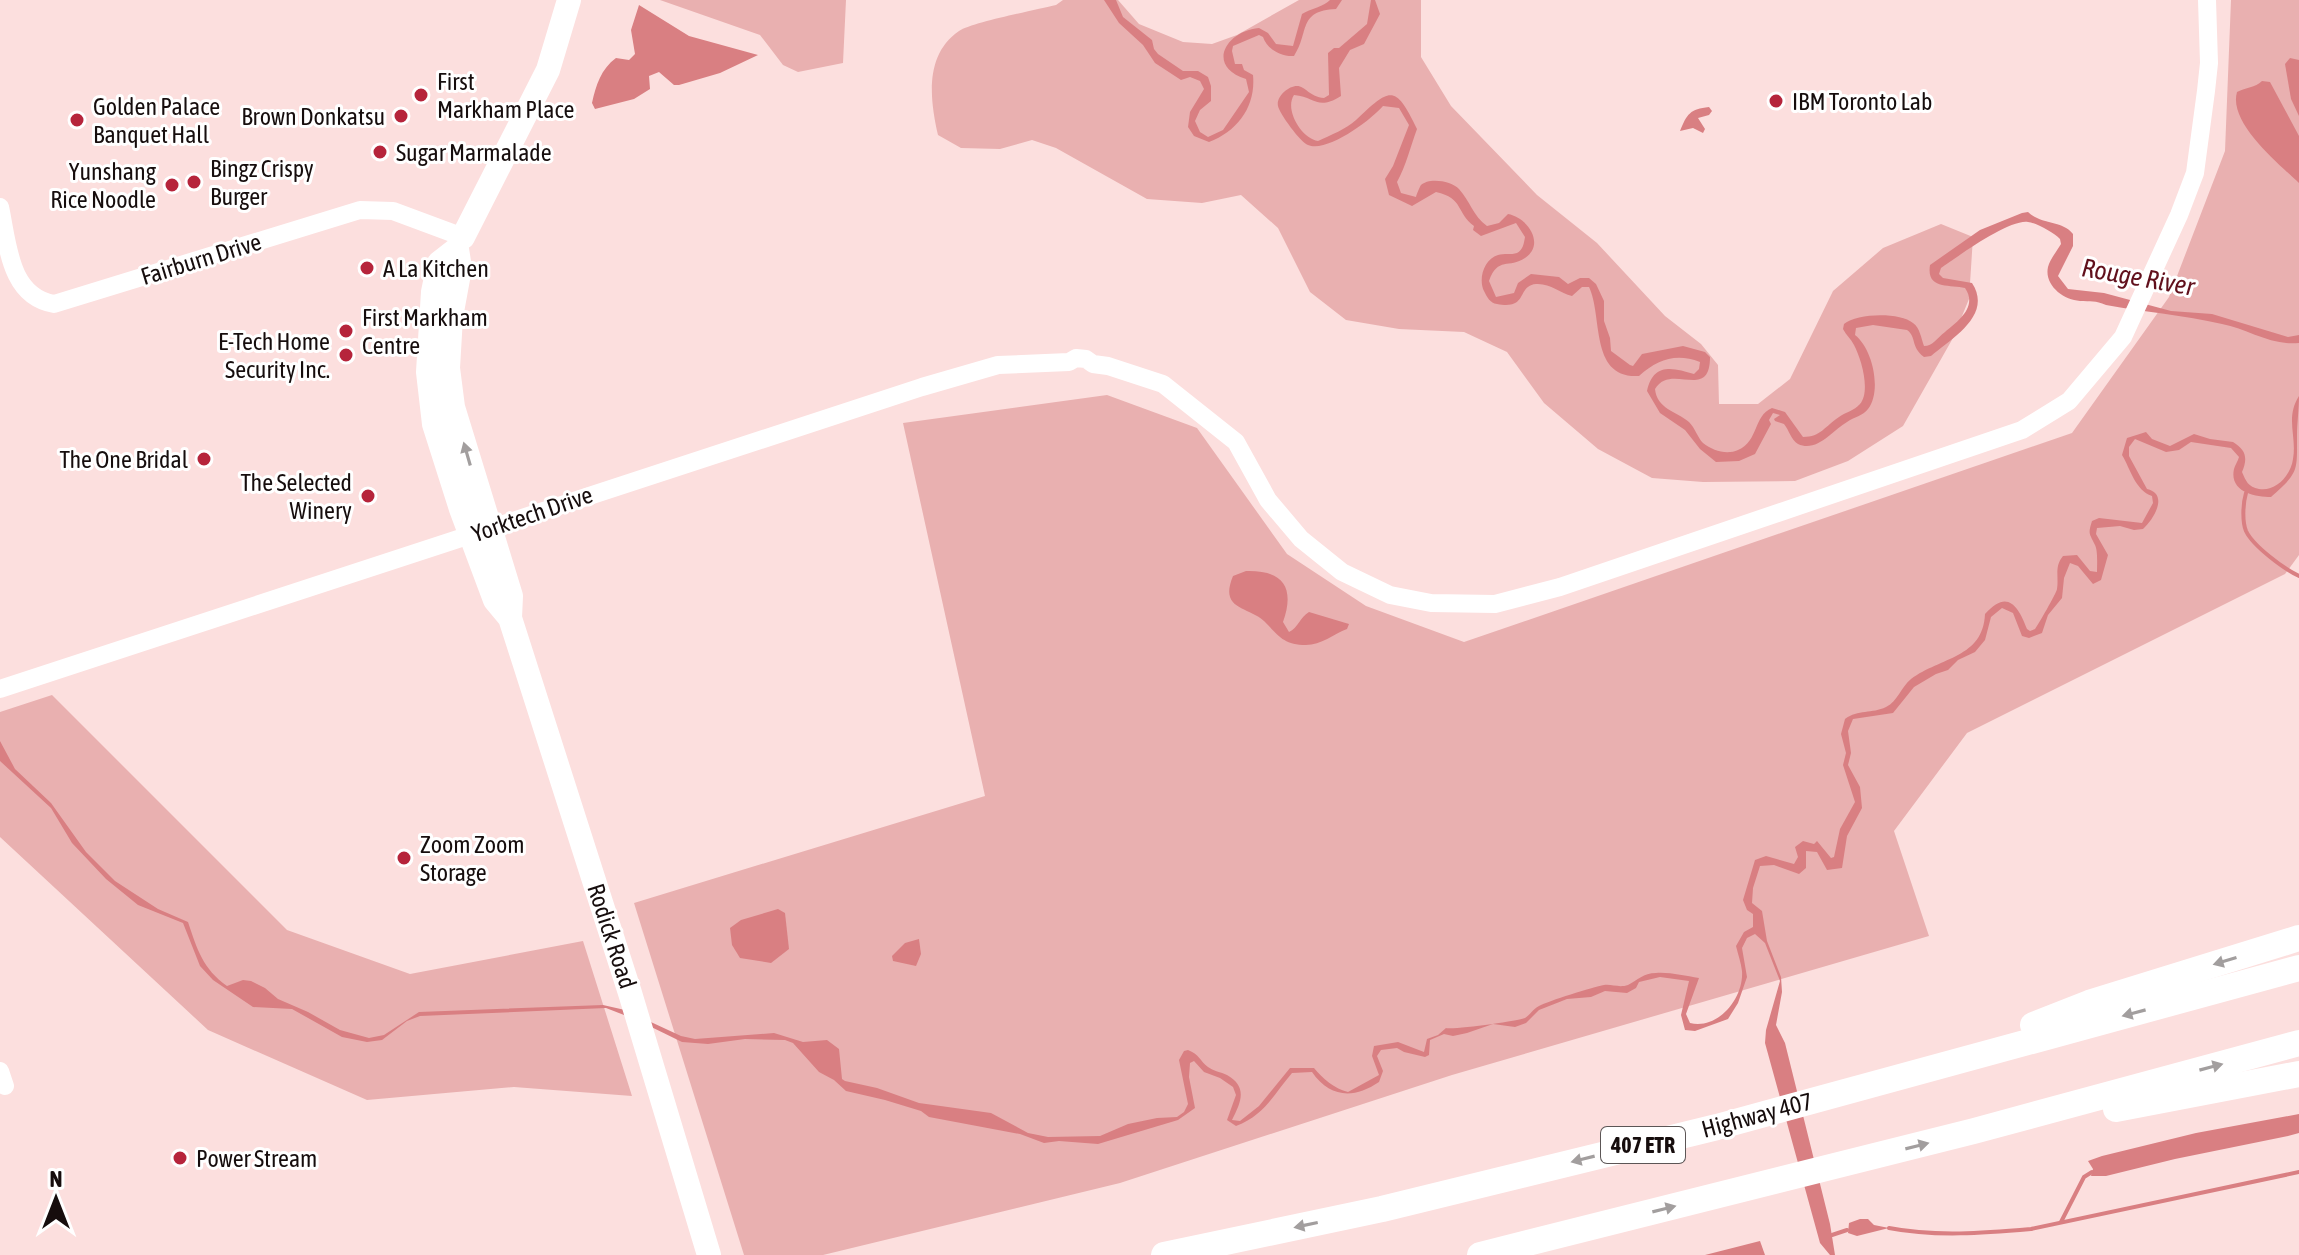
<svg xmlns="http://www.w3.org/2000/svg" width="2299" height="1255" viewBox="0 0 2299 1255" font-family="'Asap Condensed',sans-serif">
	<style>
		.green { fill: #e9b0b0 }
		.water { fill: #d97f82 }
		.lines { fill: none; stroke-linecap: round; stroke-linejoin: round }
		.stream { stroke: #d97f82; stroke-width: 4 }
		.minor { stroke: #fff; stroke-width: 18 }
		.major { stroke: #fff; stroke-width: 24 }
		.highway { stroke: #fff; stroke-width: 26 }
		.oneway { fill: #a29e9e }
		.poi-dot { fill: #b6243b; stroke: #fff; stroke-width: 3 }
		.labels { text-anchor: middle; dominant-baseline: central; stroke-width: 6; stroke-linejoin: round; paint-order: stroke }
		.shield { fill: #fff; stroke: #5c5656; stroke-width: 2 }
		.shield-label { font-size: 22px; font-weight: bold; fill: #160d0d }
		.poi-label { font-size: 24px; fill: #160d0d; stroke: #fff; text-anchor: start }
		.street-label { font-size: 24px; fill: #160d0d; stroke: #fff }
		.water-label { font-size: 26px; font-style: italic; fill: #61101c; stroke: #fff }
	</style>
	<rect width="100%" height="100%" fill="#fcdfde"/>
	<g class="green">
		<polygon points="660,0 846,0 843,63 798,72 783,65 760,35"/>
		<path d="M1063,0H1118L1139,24L1183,42L1212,44L1237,35L1299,0H1421V57L1451,106L1537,195L1597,243L1665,316L1701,344L1718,365L1719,404H1758L1790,379L1833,291L1883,248L1941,224L1973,237L1969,299L1953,338L1903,426L1848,461L1795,481L1703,482L1652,478L1598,449L1544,403L1507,352L1464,332L1399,329L1346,320L1310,292L1278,228L1241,195L1202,203L1147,199L1056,148L1032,140L1000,149L961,148L938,135C930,100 924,55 959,31C973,22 1036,10 1056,5Z"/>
		<polygon points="2231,0 2299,0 2299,555 2285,574 1967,733 1894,831 1929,936 1452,1075 1120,1183 823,1255 744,1255 634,903 985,796 903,423 1107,395 1197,428 1287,554 1366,606 1464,642 2072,433 2169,297 2225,151"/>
		<polygon points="52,695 287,930 410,974 583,941 632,1096 514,1087 367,1100 208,1030 0,837 0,712"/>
	</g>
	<g class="water">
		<path d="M1104,0H1116L1123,17L1152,40L1154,49L1158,54L1183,71H1198L1208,77L1211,86V101L1200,110L1195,121L1200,132L1208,137L1223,130L1249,92L1246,79C1206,67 1225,31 1259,28L1268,33L1276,44L1293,46L1302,14C1310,9 1325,6 1330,0H1342L1336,9C1297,11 1310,32 1294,56C1281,57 1267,49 1263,37L1259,35L1233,46L1232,51L1235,64H1242L1244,70L1253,75C1256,106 1238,131 1209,142L1194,136L1188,127L1190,112L1204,89L1200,81L1190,77L1181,80L1155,63L1143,45L1119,23Z"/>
		<path d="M1371,0H1375L1380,14L1364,44L1350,50L1339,68L1341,96C1317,111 1316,97 1294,95C1284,110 1302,139 1318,141C1331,135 1346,129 1356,120C1390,88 1395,83 1417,129C1411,145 1406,166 1397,182L1401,193L1416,197C1416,196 1420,186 1421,185C1429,177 1452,181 1459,189C1470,201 1473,216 1487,226L1499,223L1508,214C1529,218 1545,245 1525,258C1509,269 1498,256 1489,281L1496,297L1514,293L1518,283L1531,274L1559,277L1568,284L1580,278H1589L1596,284L1604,301V321L1610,338L1611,351L1630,365L1633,366L1642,354L1683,346L1705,352L1710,357C1710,402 1671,362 1655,389C1657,409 1676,411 1689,422C1695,428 1698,438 1703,443C1713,451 1727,455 1738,450C1759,441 1753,416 1772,408L1785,412L1803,437C1821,437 1825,426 1839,417C1846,412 1854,411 1860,404C1871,391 1861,358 1854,345C1851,339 1846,335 1843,329L1844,324C1857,313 1900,312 1913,323C1920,328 1921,338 1924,346C1933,346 1937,338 1945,332C1958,321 1978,307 1965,288C1950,284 1926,290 1930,265L1980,230L2022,213L2028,212C2041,225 2062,220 2073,234V246L2058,276L2068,289L2104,293L2171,311L2212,314L2288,337L2299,335V343C2271,346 2248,329 2222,324C2184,315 2144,312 2106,305C2095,300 2091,302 2080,301C2063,300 2044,285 2048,267C2050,259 2057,251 2061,244L2060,239C2054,233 2037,223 2028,222C2009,219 1957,257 1941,268L1939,274L1943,278L1972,283C1993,315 1952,338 1931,356L1924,357C1910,346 1917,337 1907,330L1873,325L1856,328L1855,335C1873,349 1882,391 1868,409C1863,416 1854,417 1847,422C1833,430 1817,453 1798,444C1791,440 1789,430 1784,424L1775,421L1774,419L1780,415L1773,413L1769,420L1771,424L1755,454L1739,461L1716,462L1700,449L1685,430L1660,413L1647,391C1653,363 1672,367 1694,374L1699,369L1700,362C1676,353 1658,359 1639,376C1589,379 1603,316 1589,287H1582L1572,296C1560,293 1550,283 1536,284C1516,286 1529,310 1497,304C1490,303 1487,297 1484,291C1478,279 1484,259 1498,255C1504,253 1511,255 1517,253C1523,250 1524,243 1525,237L1516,223L1481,236L1473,230L1474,226C1456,213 1464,198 1436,192L1412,206L1389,195L1385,179L1393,166L1409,125L1399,108L1383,106C1371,120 1327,153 1308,145C1301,143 1279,113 1278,106C1276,97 1288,86 1297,86C1305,86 1310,97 1324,98L1329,95L1328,53L1334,48H1339L1367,24Z"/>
		<path d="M639,5L689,36L758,55L720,73L679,85H674L659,72L649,76L650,89L634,99L595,109L592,103C596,85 601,69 616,58L629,60L635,54L631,30Z"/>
		<polygon points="2290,58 2299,60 2299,116 2291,99 2285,64"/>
		<path d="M2262,81L2270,82L2299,136V183C2279,164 2228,123 2237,92C2246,87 2255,88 2262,81Z"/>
		<path d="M1709,107L1712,111L1709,115L1698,118L1705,129L1703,133L1693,128L1680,131C1687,114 1690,109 1709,107Z"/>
		<path d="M2299,396C2299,409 2297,424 2297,435C2297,472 2299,472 2271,497C2255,497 2229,492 2234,469C2235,465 2238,461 2239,457L2231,448L2191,442L2179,450L2166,452L2135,439L2129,447V456L2147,489C2169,494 2154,519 2143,529L2134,530L2120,526L2097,528L2096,534L2108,555L2101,580L2093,584L2078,566L2070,563L2064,578L2062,598L2048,615L2042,633L2029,638L2022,636L2013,613L2002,608L1991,617L1985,640L1975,652L1958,660L1948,670L1936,674L1914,687L1893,713L1853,719L1848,731L1851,753L1848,765L1860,787L1862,808L1847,836L1842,868L1827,870L1817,852L1806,851V868L1799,874L1774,865L1760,866L1753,888L1752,903L1762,911L1767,941L1781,977L1782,992L1776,1025L1785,1043L1830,1224L1835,1255H1830L1820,1243L1765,1043L1766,1030L1780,981L1765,943L1755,934L1747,938L1742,948L1747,977L1738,1003L1728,1019L1695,1031L1685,1030L1681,1015L1689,981L1660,977L1639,982L1636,988L1627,993L1605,991L1591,997L1567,999L1539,1010L1526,1023L1515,1027L1493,1024L1467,1033L1453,1036L1444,1034L1430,1040L1429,1055L1425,1057L1404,1052L1397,1048L1381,1050L1377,1056L1383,1071L1379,1082C1354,1099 1330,1098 1312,1072L1292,1073C1273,1095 1265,1115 1236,1126L1227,1120L1236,1095L1233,1087L1220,1078L1204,1072L1194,1061L1190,1063L1189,1077L1195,1108L1178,1120L1098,1144L1059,1141L1044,1143L1020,1134L929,1117L921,1111L885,1100L846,1091L834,1080L819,1072L793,1043L785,1040L745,1039L708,1044L682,1042L637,1020L606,1008L420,1016L407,1021L382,1040L367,1042L342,1037L292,1009L253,1007L213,980L200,966L183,923L138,905L106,879L72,843L51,808L0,761V741L15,769L51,803L86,852L115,881L158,909L188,922C197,949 203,969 227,986L243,980L251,981L265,988L278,999L308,1012L340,1030L369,1038L384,1035L419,1012L603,1005L625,1010L681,1036L695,1039L774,1033L803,1042L827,1040L839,1049L842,1079L845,1081L877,1088L919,1103L991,1113L1028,1133L1048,1137L1100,1136L1128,1124L1157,1118L1177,1117L1184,1112L1188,1104L1179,1060L1184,1051L1188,1050C1199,1054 1200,1061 1208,1067C1213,1071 1221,1072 1227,1075C1248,1087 1241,1102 1232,1120L1240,1121L1259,1106L1290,1068H1314C1322,1078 1335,1089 1348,1092L1379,1075L1372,1056L1374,1046L1398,1042L1424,1052L1427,1039L1438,1035L1446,1028C1454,1030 1518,1021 1525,1018C1530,1015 1533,1009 1539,1006C1548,1001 1593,987 1604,985C1612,984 1619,988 1628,985C1638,980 1643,973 1656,973C1670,972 1685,976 1699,978L1686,1014L1690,1023C1718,1030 1744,998 1742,971C1741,963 1738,954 1736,946L1744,932L1753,927V914L1747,910L1743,900L1755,860L1766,856L1794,864L1798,857L1795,847L1803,841L1814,844L1817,841L1831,858L1834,857L1840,829L1855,802L1843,765L1846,753L1841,734L1845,719C1858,709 1872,714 1886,707C1898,701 1901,687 1911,679C1941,657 1983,658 1985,614C2007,589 2018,605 2027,629L2030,631L2035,629C2037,627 2057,592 2057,589C2059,576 2054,567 2063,556L2077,555L2090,571L2097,572C2097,565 2098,551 2095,545C2089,533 2088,534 2092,521L2099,518L2142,523L2153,503L2152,496C2135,490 2131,470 2122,455L2127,438L2146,432L2152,439L2170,446L2194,434L2210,439L2233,442C2246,450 2248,458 2242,472C2246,481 2248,487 2259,489C2276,492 2291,475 2293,459C2297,436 2285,418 2299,396Z"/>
		<path d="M1246,571C1284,570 1295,588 1283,622L1289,632C1298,628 1300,617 1309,612L1349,624L1347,629C1334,634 1321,645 1306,645C1283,645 1278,635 1264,621C1247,606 1219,610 1233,576Z"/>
		<polygon points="778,909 785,913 789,949 771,963 740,958 732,945 730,928 741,920"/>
		<polygon points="919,939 921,954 916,966 893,961 892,956 905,943"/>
		<polygon points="2299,1114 2299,1133 2288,1136 2175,1159 2106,1176 2091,1176 2093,1169 2088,1161 2102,1156 2196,1133"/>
		<polygon points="1860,1219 1868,1219 1874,1225 1889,1228 1857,1236 1848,1233 1849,1223"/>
		<polygon points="1760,1241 1765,1255 1705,1255"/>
	</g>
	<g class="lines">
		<g class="stream">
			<path d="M2246,493C2243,503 2242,521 2246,531C2253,546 2284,569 2299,576"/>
			<polyline points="2061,1222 2084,1177 2092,1172"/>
			<path d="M1889,1228C1935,1237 1985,1233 2031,1229L2299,1172"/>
			<polyline points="1832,1235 1847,1230"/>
		</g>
		<g class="minor">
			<path d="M0,207C8,244 9,296 54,304L360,210L393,211L463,237L457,249"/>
			<polyline points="0,689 922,387 998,365 1069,362 1076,358 1086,359 1093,364 1108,366 1163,384 1236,442 1268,500 1301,539 1342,572 1390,595 1431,603 1495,604 1560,587 2022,430 2069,401 2123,337 2179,215 2195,173 2206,91 2209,63 2207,0"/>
			<polyline points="0,1071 5,1086"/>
		</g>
		<g class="major">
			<polyline points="463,237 548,70 569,0"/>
			<polyline points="510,618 495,600 461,509 434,424 428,372 433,292 439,263 457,249 460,268 451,317 448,368 453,407 511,596 510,618 630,993 709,1255"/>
		</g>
		<g class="highway">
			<polyline points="2033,1025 2089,1003 2299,938"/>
			<polyline points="2116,1109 2299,1074"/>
			<polyline points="1164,1255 1382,1209 1717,1127 2299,968"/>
			<polyline points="1480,1255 1974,1131 2299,1043"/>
		</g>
	</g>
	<defs><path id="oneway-solid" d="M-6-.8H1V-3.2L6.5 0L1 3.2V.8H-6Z" transform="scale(2)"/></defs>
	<g class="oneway">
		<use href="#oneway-solid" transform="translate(467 454) rotate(-106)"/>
		<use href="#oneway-solid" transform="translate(2225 961) rotate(163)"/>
		<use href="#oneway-solid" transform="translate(2134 1013) rotate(165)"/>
		<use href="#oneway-solid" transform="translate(2211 1067) rotate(-15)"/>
		<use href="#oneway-solid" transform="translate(1917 1146) rotate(-14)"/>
		<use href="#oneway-solid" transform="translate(1583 1159) rotate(166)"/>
		<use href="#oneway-solid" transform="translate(1664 1209) rotate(-14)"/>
		<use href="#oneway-solid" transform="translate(1306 1225) rotate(168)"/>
	</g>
	<g class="poi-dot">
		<circle cx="421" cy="95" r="8"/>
		<circle cx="1776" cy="101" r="8"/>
		<circle cx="401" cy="116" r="8"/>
		<circle cx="77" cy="120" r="8"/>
		<circle cx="380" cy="152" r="8"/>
		<circle cx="194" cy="182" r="8"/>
		<circle cx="172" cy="185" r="8"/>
		<circle cx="367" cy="268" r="8"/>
		<circle cx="346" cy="331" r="8"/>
		<circle cx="346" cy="355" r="8"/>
		<circle cx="204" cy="459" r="8"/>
		<circle cx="368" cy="496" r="8"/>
		<circle cx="404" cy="858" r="8"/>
		<circle cx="180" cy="1158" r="8"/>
	</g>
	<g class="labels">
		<rect class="shield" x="1601" y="1127" width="84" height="36" rx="6"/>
		<g class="shield-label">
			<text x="1643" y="1145">407 ETR</text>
		</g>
		<g class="poi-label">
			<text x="437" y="81">First<tspan x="437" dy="28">Markham Place</tspan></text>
			<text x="1792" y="101">IBM Toronto Lab</text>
			<text x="93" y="106">Golden Palace<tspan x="93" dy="28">Banquet Hall</tspan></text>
			<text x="385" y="116" text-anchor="end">Brown Donkatsu</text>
			<text x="396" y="152">Sugar Marmalade</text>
			<text x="210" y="168">Bingz Crispy<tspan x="210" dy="28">Burger</tspan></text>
			<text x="156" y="171" text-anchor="end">Yunshang<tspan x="156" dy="28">Rice Noodle</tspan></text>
			<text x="383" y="268">A La Kitchen</text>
			<text x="362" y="317">First Markham<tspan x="362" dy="28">Centre</tspan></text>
			<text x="330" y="341" text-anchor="end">E-Tech Home<tspan x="330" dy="28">Security Inc.</tspan></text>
			<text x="188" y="459" text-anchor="end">The One Bridal</text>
			<text x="352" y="482" text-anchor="end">The Selected<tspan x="352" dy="28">Winery</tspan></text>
			<text x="420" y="844">Zoom Zoom<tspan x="420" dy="28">Storage</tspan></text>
			<text x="196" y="1158">Power Stream</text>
		</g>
		<g class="street-label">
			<text transform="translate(201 259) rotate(-17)">Fairburn Drive</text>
			<text transform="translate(532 514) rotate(-19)">Yorktech Drive</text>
			<text transform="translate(612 936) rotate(72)">Rodick Road</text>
			<text transform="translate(1757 1115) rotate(-15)">Highway 407</text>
		</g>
		<g class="water-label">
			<text transform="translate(2138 277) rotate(10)">Rouge River</text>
		</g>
	</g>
	<g transform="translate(56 1199)" stroke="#ffffff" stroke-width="6" paint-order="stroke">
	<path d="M0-6L14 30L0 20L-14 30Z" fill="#160d0d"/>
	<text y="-12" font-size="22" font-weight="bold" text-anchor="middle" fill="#160d0d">N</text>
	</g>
</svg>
